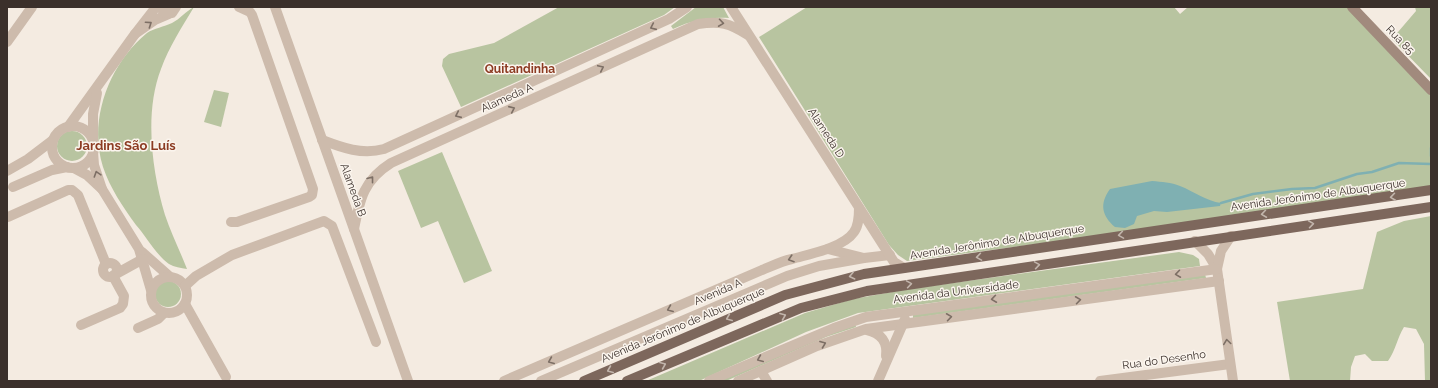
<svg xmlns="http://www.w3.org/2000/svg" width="1438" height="388" viewBox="0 0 1438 388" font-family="Raleway,sans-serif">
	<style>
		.green { fill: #b8c4a0 }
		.water { fill: #7fb0b2 }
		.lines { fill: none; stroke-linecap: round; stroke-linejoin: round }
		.stream { stroke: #7fb0b2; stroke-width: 2.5 }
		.minor { stroke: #cdbbac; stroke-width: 10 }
		.tertiary { stroke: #cdbbac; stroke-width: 10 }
		.secondary { stroke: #a18a7d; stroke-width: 10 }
		.primary { stroke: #7d675c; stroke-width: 10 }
		.oneway { stroke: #7d6f65 }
		.oneway2 { stroke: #c2b5ac }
		.labels { text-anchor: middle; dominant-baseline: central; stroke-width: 3; stroke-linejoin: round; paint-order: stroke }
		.street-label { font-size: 11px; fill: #3b302b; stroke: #fbf5ee }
		.neighbourhood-label { font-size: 12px; font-weight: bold; fill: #8c3b22; stroke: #fbf5ee }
		.quarter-label { font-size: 13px; font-weight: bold; fill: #8c3b22; stroke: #fbf5ee }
	</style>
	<rect width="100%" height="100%" fill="#f4ebe1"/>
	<g class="green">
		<path d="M194,7C182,27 169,47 161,69C144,113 152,171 165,215C171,233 180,251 187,269C181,268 174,267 169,264C158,257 145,235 136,225C123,207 110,188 103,167C88,120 109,64 147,33C154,28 164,27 172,23C180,19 186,11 194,7Z"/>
		<polygon points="559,7 675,7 664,15 461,107 442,66 443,59 449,54 494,43"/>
		<path d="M696,7H723L729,18C708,17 693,20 673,29L671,26Z"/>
		<polygon points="807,7 1174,7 1180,14 1188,7 1353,7 1431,89 1431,186 1274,213 907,261 898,255 889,245 759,37"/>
		<polygon points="1415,7 1431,7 1431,79 1392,39 1416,11"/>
		<polygon points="214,90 229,93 221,127 204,122"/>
		<circle cx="72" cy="146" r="15"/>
		<polygon points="442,152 492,271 464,283 438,221 421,228 398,171"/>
		<path d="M1431,216V381H1425L1424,344L1416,329L1404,327C1397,338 1396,350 1388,361H1372L1365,354L1355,356L1351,367L1350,381H1290L1277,302L1363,289L1377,232L1404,221Z"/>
		<polygon points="1179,252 1193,255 1199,259 1200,266 858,313 806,332 699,381 646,381 805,313 853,299 909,289"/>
		<polygon points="1205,274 1206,278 913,318 913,313"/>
		<circle cx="168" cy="294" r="13"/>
		<polygon points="855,323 856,327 826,337 726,381 718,381"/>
	</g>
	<path class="water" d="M1152,181C1162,182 1171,182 1180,186C1195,192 1206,201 1221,203L1220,206L1167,212L1154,211L1137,216L1134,224L1125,228L1115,227C1102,216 1099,204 1110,189Z"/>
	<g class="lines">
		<g class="stream">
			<polyline points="1431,148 1431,156"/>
			<polyline points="1221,203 1253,194 1292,189 1315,188 1357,174 1372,172 1399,163 1431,164"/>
		</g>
		<g class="minor">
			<polyline points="156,7 135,34 155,20 169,14"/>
			<polyline points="163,12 172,13 176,7"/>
			<circle cx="73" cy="147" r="21"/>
			<polyline points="68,127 135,34"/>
			<polyline points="93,140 93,114 97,93"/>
			<path d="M322,140C343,148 362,155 384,149L669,19L687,7"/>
			<polyline points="74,168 87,175 102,189 94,165 93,152"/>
			<polyline points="7,171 28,159 53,140"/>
			<polyline points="13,187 52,170 67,167"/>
			<polyline points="102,189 139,249 151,290"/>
			<polyline points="8,217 68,190 72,190 78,195 106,264"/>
			<polyline points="231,222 237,222 309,197 312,195 313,189 252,15 250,12 239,7"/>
			<path d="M354,229C360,198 364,180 391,163L698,24C721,21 729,23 748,35"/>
			<polyline points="828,249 864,258 890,255"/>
			<polyline points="142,252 169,276"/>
			<circle cx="110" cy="270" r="7"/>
			<polyline points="114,275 143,259"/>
			<circle cx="169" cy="295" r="18"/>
			<polyline points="185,286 196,276 232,255 324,221 332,226 376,342"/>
			<polyline points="185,304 226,377"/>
			<polyline points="81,325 120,308 123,304 124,296 113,276"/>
			<polyline points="138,328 158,319 164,313"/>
			<polyline points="761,371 767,381"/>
			<path d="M504,381L762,270C772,266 782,261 792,259C809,254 843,248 854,232C859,225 859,216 859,208"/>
			<polyline points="541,381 787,276 819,266 864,258"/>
			<polyline points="1100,381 1230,364"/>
		</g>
		<g class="tertiary">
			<polyline points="275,7 408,381"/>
			<polyline points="731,7 894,262 904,268"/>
			<polyline points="7,42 32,7"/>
			<polyline points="1195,241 1208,254 1217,269 1233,381"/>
			<polyline points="1217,269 1221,251 1231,236"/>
			<path d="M867,330C881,333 888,342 886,356"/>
			<polyline points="709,381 834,328 866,317 1217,269"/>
			<polyline points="738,381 817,346 866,329 1219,281"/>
			<polyline points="878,381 905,319"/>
		</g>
		<polyline class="secondary" points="1352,7 1431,90"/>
		<g class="primary">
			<polyline points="584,381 785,295 864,274 1431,190"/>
			<polyline points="627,381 801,308 867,291 1431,207"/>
		</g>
	</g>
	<defs><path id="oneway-chevron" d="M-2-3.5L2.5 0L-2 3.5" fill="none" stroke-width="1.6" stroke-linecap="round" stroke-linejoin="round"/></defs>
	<g class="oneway">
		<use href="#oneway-chevron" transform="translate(721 23) rotate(8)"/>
		<use href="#oneway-chevron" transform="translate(149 24) rotate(-34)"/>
		<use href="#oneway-chevron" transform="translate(653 27) rotate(156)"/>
		<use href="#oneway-chevron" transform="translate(601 68) rotate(-25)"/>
		<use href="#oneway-chevron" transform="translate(512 109) rotate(-24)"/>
		<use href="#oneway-chevron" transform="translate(458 115) rotate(156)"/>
		<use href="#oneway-chevron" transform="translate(97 174) rotate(-108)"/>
		<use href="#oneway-chevron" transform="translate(371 179) rotate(-52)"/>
		<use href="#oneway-chevron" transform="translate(791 259) rotate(162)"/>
		<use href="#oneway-chevron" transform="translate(1178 274) rotate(172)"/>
		<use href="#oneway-chevron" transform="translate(994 299) rotate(172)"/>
		<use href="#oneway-chevron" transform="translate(1078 300) rotate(-8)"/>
		<use href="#oneway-chevron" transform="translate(670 309) rotate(158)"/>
		<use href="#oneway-chevron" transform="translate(949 317) rotate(-8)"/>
		<use href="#oneway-chevron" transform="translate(1227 342) rotate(-98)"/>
		<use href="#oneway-chevron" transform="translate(823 344) rotate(-21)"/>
		<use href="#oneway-chevron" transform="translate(760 359) rotate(157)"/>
		<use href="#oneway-chevron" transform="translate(551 361) rotate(157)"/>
	</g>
	<g class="oneway2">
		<use href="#oneway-chevron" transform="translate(1393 197) rotate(172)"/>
		<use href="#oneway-chevron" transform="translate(1264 214) rotate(172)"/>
		<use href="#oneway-chevron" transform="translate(1311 224) rotate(-8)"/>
		<use href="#oneway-chevron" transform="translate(1121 235) rotate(171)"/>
		<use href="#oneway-chevron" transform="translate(979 257) rotate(171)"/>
		<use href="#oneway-chevron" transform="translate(1037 265) rotate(-9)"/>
		<use href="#oneway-chevron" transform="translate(852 276) rotate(167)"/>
		<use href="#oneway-chevron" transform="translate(909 284) rotate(-9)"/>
		<use href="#oneway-chevron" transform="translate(783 316) rotate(-22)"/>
		<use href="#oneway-chevron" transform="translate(729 318) rotate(157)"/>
		<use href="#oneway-chevron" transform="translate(663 365) rotate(-23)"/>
		<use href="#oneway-chevron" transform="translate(610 370) rotate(157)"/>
	</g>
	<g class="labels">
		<g class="street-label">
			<text transform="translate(1400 40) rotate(46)">Rua 85</text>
			<text transform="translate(507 98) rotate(-24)">Alameda A</text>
			<text transform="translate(826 133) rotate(57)">Alameda D</text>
			<text transform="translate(353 190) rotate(70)">Alameda B</text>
			<text transform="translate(1318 195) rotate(-8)">Avenida Jerônimo de Albuquerque</text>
			<text transform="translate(997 242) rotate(-9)">Avenida Jerônimo de Albuquerque</text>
			<text transform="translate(718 292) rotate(-23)">Avenida A</text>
			<text transform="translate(956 292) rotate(-7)">Avenida da Universidade</text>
			<text transform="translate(683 325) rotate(-23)">Avenida Jerônimo de Albuquerque</text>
			<text transform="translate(1164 360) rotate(-8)">Rua do Desenho</text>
		</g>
		<g class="neighbourhood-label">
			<text x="520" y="69">Quitandinha</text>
		</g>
		<g class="quarter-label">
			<text x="126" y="145">Jardins São Luís</text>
		</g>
	</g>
	<rect width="1438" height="388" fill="none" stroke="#3b302b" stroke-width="16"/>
</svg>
